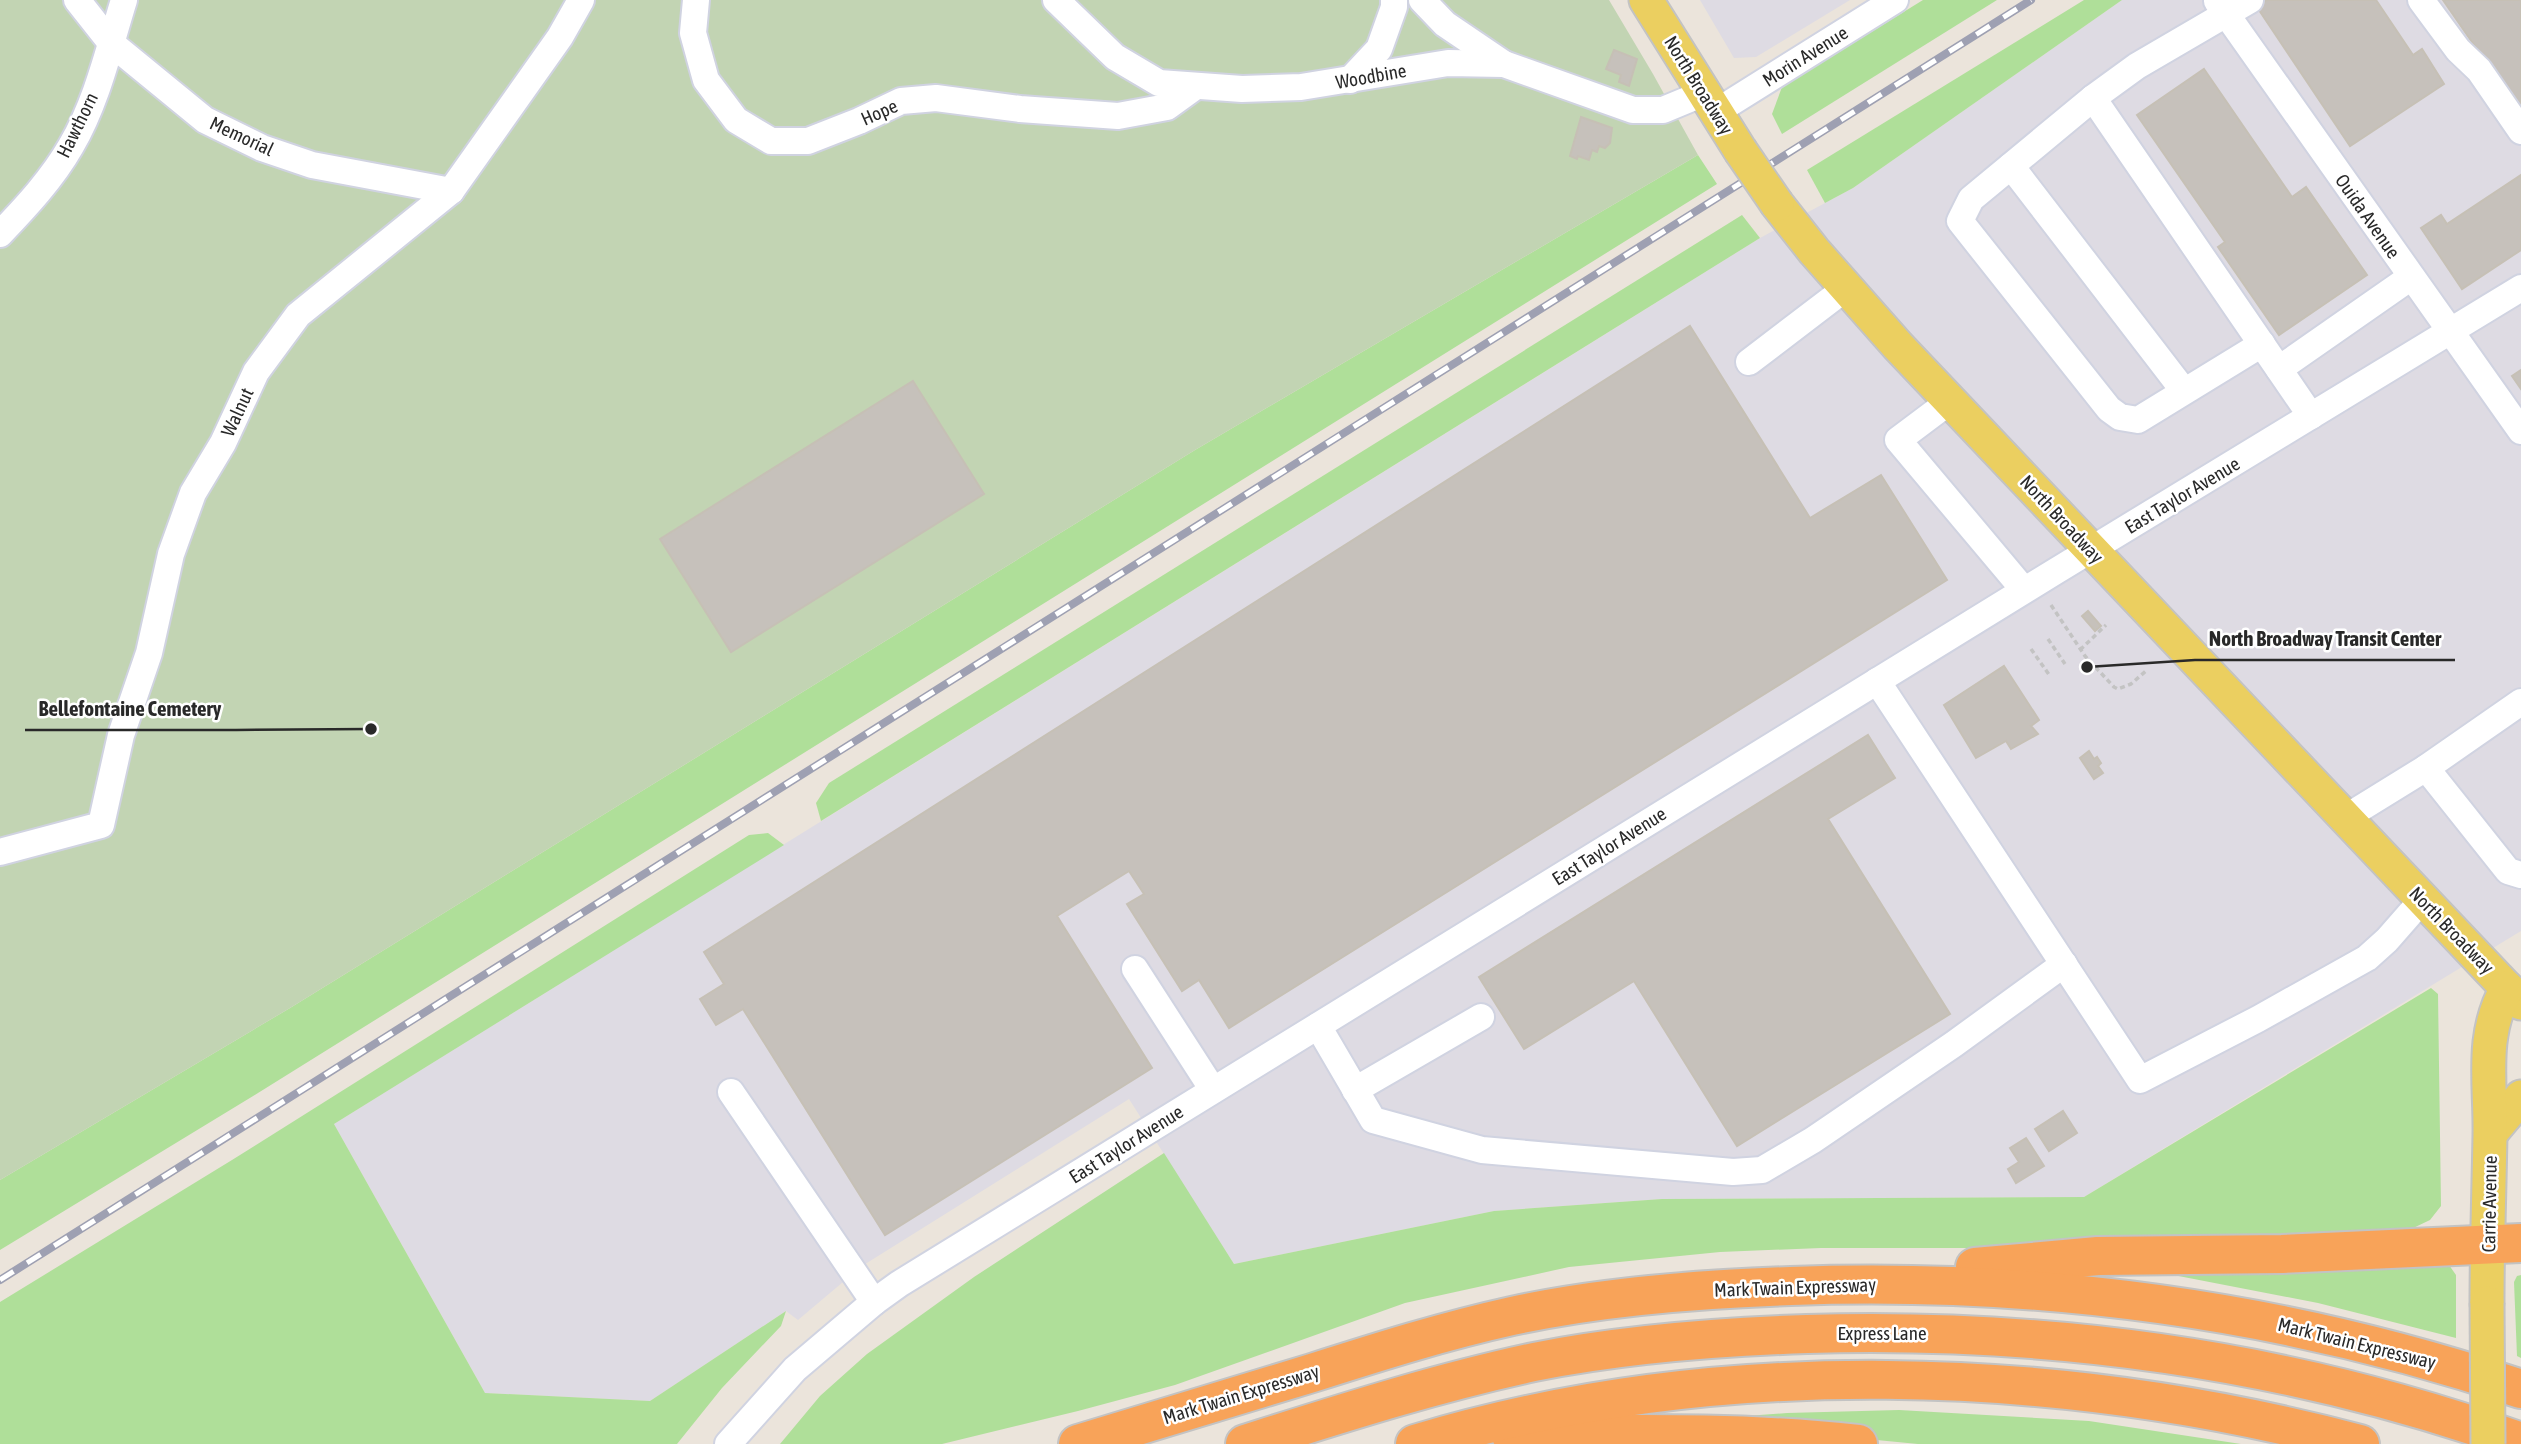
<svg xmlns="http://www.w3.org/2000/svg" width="2521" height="1444" viewBox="0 0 2521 1444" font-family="'Asap Condensed',sans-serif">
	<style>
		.industrial { fill: #dedbe3 }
		.green { fill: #afdf99 }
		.cemetery { fill: #c2d4b3 }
		.building { fill: #c6c1bb; stroke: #c6c0b5; stroke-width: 2 }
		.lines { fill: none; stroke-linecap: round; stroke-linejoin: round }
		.minor-casing { stroke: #d0d3e1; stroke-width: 30 }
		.major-casing { stroke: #c3c3c3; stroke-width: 37 }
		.highway-casing { stroke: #c3c3c3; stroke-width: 42 }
		.path { stroke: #c3c3c3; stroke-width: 3.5; stroke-dasharray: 5 3.5; stroke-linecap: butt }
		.minor { stroke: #fff; stroke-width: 26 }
		.major { stroke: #ebcf60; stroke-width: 33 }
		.highway { stroke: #f8a359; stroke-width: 38 }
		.rail-casing { stroke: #9ea0b2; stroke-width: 8 }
		.rail { stroke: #fff; stroke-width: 5; stroke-dasharray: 16; stroke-linecap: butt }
		.major-bridge-casing { stroke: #c3c3c3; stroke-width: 37; stroke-linecap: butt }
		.major-bridge { stroke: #ebcf60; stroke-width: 33 }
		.labels { text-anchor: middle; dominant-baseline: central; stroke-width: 5; stroke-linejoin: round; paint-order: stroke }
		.street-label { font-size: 19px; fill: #292929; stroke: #fff }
		.leader { fill: none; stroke: #292929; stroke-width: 2.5 }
		.callout-dot { fill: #292929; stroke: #fff; stroke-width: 2.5 }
		.callout-label { font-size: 21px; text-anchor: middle; font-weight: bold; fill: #292929; stroke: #fff; stroke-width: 5; stroke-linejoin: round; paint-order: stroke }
	</style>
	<rect width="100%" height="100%" fill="#ebe4db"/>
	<g class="industrial">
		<polygon points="1700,0 1850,0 1756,57 1734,58"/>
		<polygon points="2122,0 2521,0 2521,931 2084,1197 1662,1199 1494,1211 1234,1264 1129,1099 862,1266 798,1320 786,1311 650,1401 485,1393 334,1124 1760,238 1853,188"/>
	</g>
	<g class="green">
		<polygon points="1923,0 1997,0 1782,134 1772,114 1782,87"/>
		<polygon points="2084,0 2122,0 1853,188 1825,203 1807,170"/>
		<polygon points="1698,155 1717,184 258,1093 0,1250 0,1180 290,1008 1195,450"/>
		<polygon points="1742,215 1760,238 821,821 816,803 829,783"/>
		<polygon points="768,833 784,845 334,1124 485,1393 650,1401 786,1311 781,1326 722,1388 677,1444 0,1444 0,1302 232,1160 749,835"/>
		<polygon points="2431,988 2438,994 2441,1206 2430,1220 2409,1230 2007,1248 1821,1248 1720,1252 1569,1267 1405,1303 1175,1385 1078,1411 942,1444 780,1444 820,1396 867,1354 974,1277 1164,1153 1234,1264 1494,1211 1662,1199 2084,1197"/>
		<polygon points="2449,1265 2456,1275 2456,1338 2318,1303 2163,1273"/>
		<polygon points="2521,1275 2521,1358 2517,1356 2514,1282 2517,1276"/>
		<polygon points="1899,1410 2089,1421 2241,1444 1918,1444 1678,1421 1787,1413"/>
	</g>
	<polygon class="cemetery" points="0,0 1609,0 1653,74 1698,155 1195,450 290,1008 0,1180"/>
	<g class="building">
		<polygon points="2267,0 2376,0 2413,55 2422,49 2444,84 2350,146 2257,7"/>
		<polygon points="2443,0 2521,0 2521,113"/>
		<polygon points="1614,50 1637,59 1629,86 1619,82 1621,75 1606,69"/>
		<polygon points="2204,69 2292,197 2306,187 2367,275 2279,335 2218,247 2225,242 2137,115"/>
		<polygon points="1581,117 1612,128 1610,143 1605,148 1599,146 1597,152 1592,150 1589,160 1578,156 1577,159 1570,156"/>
		<polygon points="2521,175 2521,250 2462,289 2421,228 2441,215 2447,224"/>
		<polygon points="1690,326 1810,518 1881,475 1947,580 1229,1028 1199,980 1182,991 1127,904 1144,894 1129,871 1057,916 1152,1068 885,1235 743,1009 716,1025 700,999 724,984 704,952"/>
		<polygon points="2521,370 2521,389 2512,376"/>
		<polygon points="913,381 984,494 731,652 660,539"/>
		<polygon points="2088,611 2101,626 2095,631 2082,616"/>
		<polygon points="2004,666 2039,720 2031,726 2038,734 2011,749 2006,741 1976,758 1944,705"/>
		<polygon points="1868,735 1895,778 1828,819 1950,1014 1737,1146 1634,981 1524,1049 1479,977"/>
		<polygon points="2089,751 2094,759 2097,757 2101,763 2098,766 2103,773 2094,779 2080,758"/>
		<polygon points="2063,1111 2077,1133 2049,1151 2035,1129"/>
		<polygon points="2026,1138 2044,1166 2016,1183 2008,1169 2019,1162 2010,1148"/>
	</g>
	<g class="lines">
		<g class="minor-casing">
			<g id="minor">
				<polyline points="77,0 111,43 205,120 262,148 312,165 451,191"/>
				<polyline points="696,0 693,33 706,80 736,120 771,141 808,141 859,121 901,101 936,98 1020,109 1118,116 1167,107 1196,86"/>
				<polyline points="1056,0 1115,57 1159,83 1242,89 1301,87 1448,63 1504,64 1633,110 1663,110 1704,93"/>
				<polyline points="1422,0 1445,24 1504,64"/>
				<polyline points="2250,0 2137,66 2093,98 1971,199 1960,221 2109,409 2120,417 2138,420 2262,344"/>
				<polyline points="2421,0 2458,50 2479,70 2521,131"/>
				<polyline points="2217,1 2521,431"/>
				<polyline points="1350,80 1379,49 1394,7 1394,0"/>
				<polyline points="2093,98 2311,416"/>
				<polyline points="1716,112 1895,0"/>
				<polyline points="2011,166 2184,391"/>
				<path d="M0,234C26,207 52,179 71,146C97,102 109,48 124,0"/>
				<polyline points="1749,362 1846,288"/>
				<polyline points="2279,369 2411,277"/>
				<polyline points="1950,401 1898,440 2024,590"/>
				<polyline points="1877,681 2140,1080 2258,1019 2367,958 2387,940 2422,900"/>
				<polyline points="2426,768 2508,871 2521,875"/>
				<polyline points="2345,818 2426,768 2521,702"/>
				<polyline points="0,852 101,825 121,735 149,653 171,554 193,493 223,443 256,372 298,315 451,191 560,37 581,0"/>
				<polyline points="1135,969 1213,1090"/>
				<polyline points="1318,1026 1373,1120 1482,1150 1733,1172 1762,1170 1813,1140 1954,1044 2064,964"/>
				<polyline points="1355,1090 1481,1017"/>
				<polyline points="731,1092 874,1302"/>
				<polyline points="728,1444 795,1369 874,1302 899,1284 2056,571 2521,288"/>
			</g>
		</g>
		<g class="major-casing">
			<g id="major">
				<polyline points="1646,0 1740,150"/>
				<polyline points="1777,204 1814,251 1898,346 2521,1003"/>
				<polyline points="2491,1133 2521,1097"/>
				<path d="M2487,1303C2487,1247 2489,1191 2490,1135C2491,1083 2480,1036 2507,988"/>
			</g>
		</g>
		<g class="highway-casing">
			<g id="highway">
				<polyline points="1975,1267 2098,1256 2282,1254 2521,1243"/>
				<path d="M1511,1435C1627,1434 1743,1431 1858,1444"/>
				<path d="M1078,1444C1156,1421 1234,1397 1312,1373C1378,1352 1444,1331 1512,1316C1603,1296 1698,1289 1791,1286C2042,1277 2283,1309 2521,1389"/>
				<path d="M1245,1444C1340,1414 1436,1383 1534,1362C1624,1344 1716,1337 1807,1334C2050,1327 2292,1360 2521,1442"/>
				<path d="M1415,1444C1715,1353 2058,1364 2360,1444"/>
			</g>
		</g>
		<g class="path">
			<polyline points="2051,605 2085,656 2114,687 2118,689 2131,684 2147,670"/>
			<polyline points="2048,639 2065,664"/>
			<polyline points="2031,649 2050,676"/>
			<polyline points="2080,650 2106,625"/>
		</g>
		<use href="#minor" class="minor"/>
		<use href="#major" class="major"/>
		<use href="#highway" class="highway"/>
		<g class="rail-casing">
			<polyline id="rail" points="0,1280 2031,0"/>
		</g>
		<use href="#rail" class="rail"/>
		<g class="major-bridge-casing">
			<g id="major-bridge">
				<polyline points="1740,150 1777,204"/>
				<polyline points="2487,1303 2488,1444"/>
			</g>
		</g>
		<use href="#major-bridge" class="major-bridge"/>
	</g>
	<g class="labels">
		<g class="street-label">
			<text transform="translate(1805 56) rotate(-32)">Morin Avenue</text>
			<text transform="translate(1371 76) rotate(-10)">Woodbine</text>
			<text transform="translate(1699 85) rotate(58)">North Broadway</text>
			<text transform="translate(879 112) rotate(-24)">Hope</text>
			<text transform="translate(77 125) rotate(-64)">Hawthorn</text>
			<text transform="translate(242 136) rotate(25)">Memorial</text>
			<text transform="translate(2368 216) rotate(55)">Ouida Avenue</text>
			<text transform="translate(237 412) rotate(-65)">Walnut</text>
			<text transform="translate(2182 495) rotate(-31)">East Taylor Avenue</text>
			<text transform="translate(2062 519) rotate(47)">North Broadway</text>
			<text transform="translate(1609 846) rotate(-32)">East Taylor Avenue</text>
			<text transform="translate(2452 930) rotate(46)">North Broadway</text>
			<text transform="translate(1126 1144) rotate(-32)">East Taylor Avenue</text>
			<text transform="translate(2489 1204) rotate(-89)">Carrie Avenue</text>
			<text transform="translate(1795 1287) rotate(-2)">Mark Twain Expressway</text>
			<text x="1882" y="1333">Express Lane</text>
			<text transform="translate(2357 1343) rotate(14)">Mark Twain Expressway</text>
			<text transform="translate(1241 1394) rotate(-17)">Mark Twain Expressway</text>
		</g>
	</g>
	<path class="leader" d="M2087 667L2195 660H2455M371 729L236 730H25"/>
	<g class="callout-dot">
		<circle cx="2087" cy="667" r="7"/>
		<circle cx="371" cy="729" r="7"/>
	</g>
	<g class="callout-label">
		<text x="2325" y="646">North Broadway Transit Center</text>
		<text x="130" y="716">Bellefontaine Cemetery</text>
	</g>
</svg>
